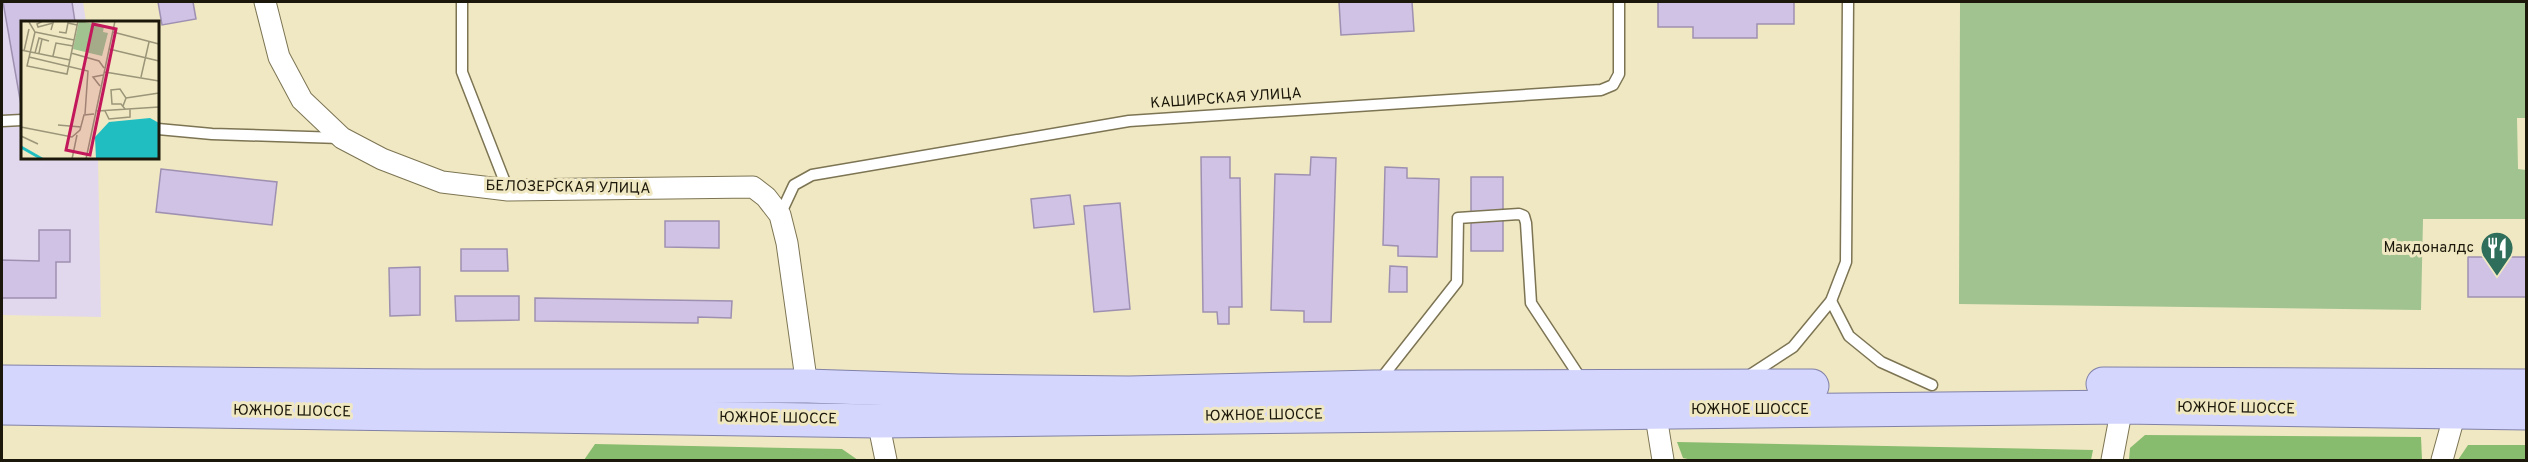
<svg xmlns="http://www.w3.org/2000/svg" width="2528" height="462" viewBox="0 0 2528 462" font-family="Overpass,sans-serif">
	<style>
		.commercial { fill: #e2d8ed }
		.green { fill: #a0c390 }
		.forest { fill: #87bb6e }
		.building { fill: #d0c2e4; stroke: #9e90b1; stroke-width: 1.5 }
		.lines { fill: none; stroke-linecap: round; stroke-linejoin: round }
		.service-casing { stroke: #7c7453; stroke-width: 13 }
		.minor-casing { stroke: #7c7453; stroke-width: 23 }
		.primary-casing { stroke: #8181a8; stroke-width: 35 }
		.service { stroke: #fff; stroke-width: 10 }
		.minor { stroke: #fff; stroke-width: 21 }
		.primary { stroke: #d4d6fd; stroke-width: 33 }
		.labels { text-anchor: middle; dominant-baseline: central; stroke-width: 6; stroke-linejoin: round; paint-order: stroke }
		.street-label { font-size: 15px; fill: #1b180b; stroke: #f0e8c2 }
		.poi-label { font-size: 15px; fill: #1b180b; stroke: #f0e8c2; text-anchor: end }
		.inset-river { fill: none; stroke: #20bec1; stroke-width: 3 }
		.inset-road { fill: none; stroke: #9b9579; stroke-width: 1.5 }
		.view { fill: #c2185b; fill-opacity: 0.15; stroke: #c2185b; stroke-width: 3 }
		.inset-edge { fill: none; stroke: #1b180b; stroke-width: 3 }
	</style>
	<rect width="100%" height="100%" fill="#f0e8c2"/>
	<polygon class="commercial" points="2,2 83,2 86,22 22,22 22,158 98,158 101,317 2,315"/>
	<polygon class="green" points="1960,2 2526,2 2526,118 2517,118 2518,169 2526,170 2526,219 2423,219 2421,310 1959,304"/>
	<g class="forest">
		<polygon points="2145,435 2421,437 2422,460 2129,460 2130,448"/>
		<polygon points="1677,442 2093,450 2091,460 1692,460 1683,458"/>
		<polygon points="595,444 842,449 858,460 584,460"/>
		<polygon points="2468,445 2526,445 2526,460 2458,460"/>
	</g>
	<g class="building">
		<polygon points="3,2 72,2 75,22 22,22 22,105 21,105"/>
		<polygon points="158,2 193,2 196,19 162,25"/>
		<polygon points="1339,2 1412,2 1414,31 1341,35"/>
		<polygon points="1658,2 1794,2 1794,24 1757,24 1757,38 1693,38 1693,27 1658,27"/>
		<polygon points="1201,157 1230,157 1230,178 1240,178 1242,307 1229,307 1229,324 1218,324 1217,312 1203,312"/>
		<polygon points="1311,157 1336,158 1331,322 1304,322 1304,311 1271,310 1275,174 1310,175"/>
		<polygon points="1385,167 1407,168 1407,178 1439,179 1437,257 1398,256 1398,246 1383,245"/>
		<polygon points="161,169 277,182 272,225 156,212"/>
		<rect x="1471" y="177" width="32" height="74"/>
		<polygon points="1070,195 1074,224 1034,228 1031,199"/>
		<polygon points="1120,203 1130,309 1094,312 1084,206"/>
		<polygon points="665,221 719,221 719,248 665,247"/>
		<polygon points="39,230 70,230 70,262 56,262 56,298 2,298 2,260 39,261"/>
		<polygon points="461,249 507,249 508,271 461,271"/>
		<rect x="2468" y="257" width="58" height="40"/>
		<polygon points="1390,266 1407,267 1407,292 1389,292"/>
		<polygon points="420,267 420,315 390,316 389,268"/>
		<polygon points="455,296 519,296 519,320 456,321"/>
		<polygon points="535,298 732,301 731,318 698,317 698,323 535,321"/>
	</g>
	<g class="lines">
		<g class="service-casing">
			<g id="service">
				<polyline points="462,2 462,72 508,190"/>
				<polyline points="2,121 22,120"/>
				<polyline points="158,129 212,134 340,138"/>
				<polyline points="780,215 794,185 812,175 1129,121 1601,90 1613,85 1619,74 1619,2"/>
				<polyline points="1831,301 1849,336 1881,362 1932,385"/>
				<polyline points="1747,377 1793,347 1831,301 1846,262 1848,2"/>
				<polyline points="1380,380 1457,282 1458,218 1519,214 1524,216 1526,223 1531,303 1583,382"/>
			</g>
		</g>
		<g class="minor-casing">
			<g id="minor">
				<polyline points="265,2 279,57 302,100 342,138 382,159 442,182 508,190 753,187 766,197 780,215 787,243 807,386"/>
				<polyline points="1655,410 1663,460"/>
				<polyline points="878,421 886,460"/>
				<polyline points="2112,460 2122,407"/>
				<polyline points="2442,460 2455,413"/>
			</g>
		</g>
		<g class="primary-casing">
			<g id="primary">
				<polyline points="2,382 424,386 807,386 959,391 1129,393 1374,387 1812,386"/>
				<polyline points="2103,384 2526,386"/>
				<polyline points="2,408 878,421 2122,407 2526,413"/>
			</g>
		</g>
		<use href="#service" class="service"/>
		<use href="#minor" class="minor"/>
		<use href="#primary" class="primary"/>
	</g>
	<defs>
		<g id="restaurant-pin" transform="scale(1.725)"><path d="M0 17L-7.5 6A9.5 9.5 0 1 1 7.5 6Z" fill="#2f6e5b" stroke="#f0e8c2"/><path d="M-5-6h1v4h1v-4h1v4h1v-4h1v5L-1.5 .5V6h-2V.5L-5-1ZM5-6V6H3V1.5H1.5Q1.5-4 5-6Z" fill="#fff"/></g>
	</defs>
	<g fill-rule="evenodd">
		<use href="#restaurant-pin" x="2497" y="248"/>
	</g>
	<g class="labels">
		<g class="street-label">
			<text transform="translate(1226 99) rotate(-4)">КАШИРСКАЯ УЛИЦА</text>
			<text transform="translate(568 188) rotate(1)">БЕЛОЗЕРСКАЯ УЛИЦА</text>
			<text transform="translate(2236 409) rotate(1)">ЮЖНОЕ ШОССЕ</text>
			<text x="1750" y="410">ЮЖНОЕ ШОССЕ</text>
			<text transform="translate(292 412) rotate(1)">ЮЖНОЕ ШОССЕ</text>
			<text transform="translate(1264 416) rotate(-1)">ЮЖНОЕ ШОССЕ</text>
			<text transform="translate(778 419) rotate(1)">ЮЖНОЕ ШОССЕ</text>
		</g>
		<g class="poi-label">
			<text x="2474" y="248">Макдоналдс</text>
		</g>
	</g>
	<g transform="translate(21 21)">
		<rect width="138" height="138" fill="#f0e8c2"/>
		<path d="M58,0L83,5L82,11L87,12L81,35L52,28Z" fill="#a0c390"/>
		<path d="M129,97L138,102V138H75L74,116L88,101Z" fill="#20bec1"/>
		<path class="inset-river" d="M0,126L21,138"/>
		<path class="inset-road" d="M22,0L16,3L17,6L32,2L30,9M8,1L14,11L6,45L46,53L57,0M14,11L53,19M38,11L45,12L47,2L56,4M92,11L138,23M88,28L138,40M0,29L49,39M3,30L8,8M14,32L18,17L21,18M18,32L21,18L28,20M50,32L78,40L83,47M32,35L35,22L52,25M8,36L67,50L64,93M84,51L138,60M120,56L128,21M79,65L72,56L82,54M105,77L138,72M102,85L105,77L99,68L90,69L91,83H100L104,88M76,90L138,86M84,90L88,98L109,96V88M37,104L60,106M0,106L51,116L59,109L63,94L73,93M0,115L17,123M51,138L56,114M65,138L94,0"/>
		<path class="view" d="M72,3L95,8L69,134L45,129Z"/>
		<rect width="138" height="138" class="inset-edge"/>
	</g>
	<rect width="2528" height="462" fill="none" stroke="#1b180b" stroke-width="6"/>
</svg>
